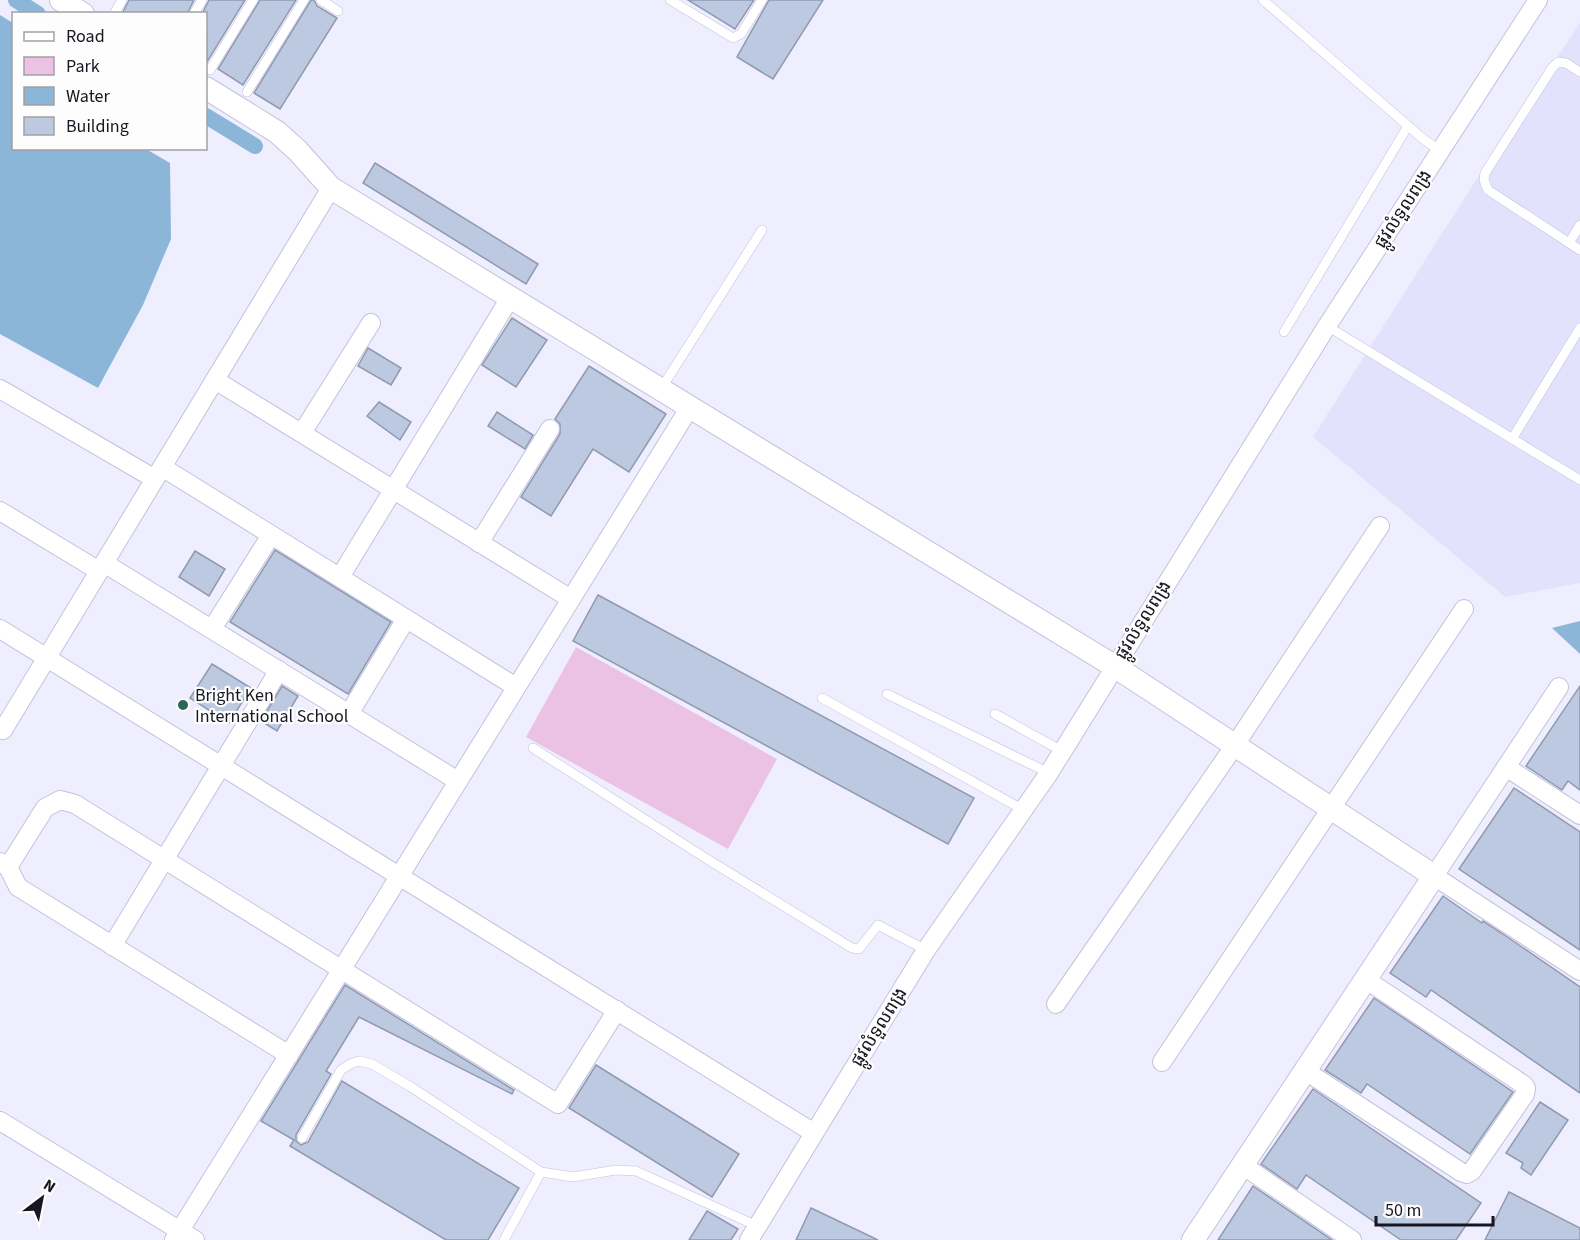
<svg xmlns="http://www.w3.org/2000/svg" width="1580" height="1240" viewBox="0 0 1580 1240" font-family="'Source Sans 3','Noto Sans Khmer',sans-serif">
	<style>
		.built { fill: #e3e2fd }
		.green { fill: #ebc2e3 }
		.water { fill: #8bb6d7 }
		.lines { fill: none; stroke-linecap: round; stroke-linejoin: round }
		.canal { stroke: #8bb6d7; stroke-width: 16 }
		.building { fill: #bdc9e1; stroke: #8f9ab1; stroke-width: 1.5 }
		.service-casing { stroke: #c3c2dc; stroke-width: 10 }
		.minor-casing { stroke: #c3c2dc; stroke-width: 20 }
		.tertiary-casing { stroke: #c3c2dc; stroke-width: 24 }
		.service { stroke: #fff; stroke-width: 9 }
		.minor { stroke: #fff; stroke-width: 18 }
		.tertiary { stroke: #fff; stroke-width: 22 }
		.poi-dot { fill: #276858; stroke: #fdfdfd; stroke-width: 2 }
		.labels { text-anchor: middle; dominant-baseline: central; stroke-width: 4.5; stroke-linejoin: round; paint-order: stroke }
		.street-label { font-size: 18px; fill: #181721; stroke: #fdfdfd }
		.poi-label { font-size: 18px; fill: #181721; stroke: #fdfdfd; text-anchor: start }
	</style>
	<rect width="100%" height="100%" fill="#eeeefe"/>
	<polygon class="built" points="1580,23 1580,583 1505,597 1313,437 1474,183"/>
	<polygon class="green" points="576,647 777,759 728,849 526,737"/>
	<g class="water">
		<polygon points="0,15 13,23 14,148 146,149 170,163 171,239 143,305 98,388 0,334"/>
		<polygon points="1580,621 1580,654 1552,628"/>
	</g>
	<g class="lines">
		<g class="canal">
			<polyline points="16,0 38,14"/>
			<polyline points="206,116 255,146"/>
		</g>
	</g>
	<g class="building">
		<polygon points="129,0 194,0 187,14 122,14"/>
		<polygon points="209,0 245,0 207,62 206,14 202,14"/>
		<polygon points="260,0 296,0 243,85 218,69"/>
		<polygon points="311,0 314,0 317,6 337,18 280,109 254,93"/>
		<polygon points="688,0 754,0 735,29"/>
		<polygon points="769,0 823,0 773,79 737,57"/>
		<polygon points="375,163 538,264 526,284 363,183"/>
		<polygon points="512,318 547,340 516,387 482,365"/>
		<polygon points="368,348 401,368 391,385 358,366"/>
		<polygon points="589,366 666,414 629,472 593,449 551,516 521,497 560,434 560,424 555,419"/>
		<polygon points="379,402 411,422 400,440 367,416"/>
		<polygon points="497,412 533,435 525,449 488,426"/>
		<polygon points="275,550 391,622 348,694 230,622"/>
		<polygon points="195,551 225,569 209,596 179,577"/>
		<polygon points="598,595 974,798 948,844 573,641"/>
		<polygon points="212,664 251,688 229,723 190,698"/>
		<polygon points="282,686 298,696 277,731 261,721"/>
		<polygon points="1580,686 1580,790 1568,781 1562,790 1526,766"/>
		<polygon points="1514,788 1580,832 1580,950 1459,869"/>
		<polygon points="1443,896 1482,923 1483,921 1503,934 1580,987 1580,1093 1431,990 1426,997 1390,973"/>
		<polygon points="345,985 514,1090 512,1094 359,1017 326,1071 331,1074 296,1135 296,1141 301,1145 308,1142 342,1081 519,1188 488,1240 446,1240 290,1146 294,1140 261,1121"/>
		<polygon points="1374,998 1513,1092 1470,1154 1367,1084 1361,1093 1325,1070"/>
		<polygon points="596,1065 739,1154 712,1197 569,1108"/>
		<polygon points="1313,1089 1481,1203 1456,1240 1401,1240 1306,1175 1297,1189 1261,1164"/>
		<polygon points="1540,1102 1568,1120 1531,1175 1521,1168 1523,1163 1506,1153"/>
		<polygon points="1253,1186 1332,1240 1218,1240"/>
		<polygon points="1509,1192 1580,1228 1580,1240 1485,1240"/>
		<polygon points="811,1208 878,1240 796,1240"/>
		<polygon points="707,1211 738,1229 731,1240 689,1240"/>
	</g>
	<g class="lines">
		<g class="service-casing">
			<g id="service">
				<polyline points="321,0 338,11"/>
				<polyline points="670,0 733,38 741,34 762,0"/>
				<polyline points="1263,0 1422,138 1440,151"/>
				<polyline points="114,14 122,0"/>
				<polyline points="194,14 202,0"/>
				<polyline points="210,70 253,0"/>
				<polyline points="1580,72 1566,63 1558,62 1552,68 1485,173 1484,180 1488,190 1580,250"/>
				<polyline points="247,92 304,0"/>
				<polyline points="1569,243 1580,225"/>
				<polyline points="1327,326 1580,480"/>
				<polyline points="1284,332 1408,126"/>
				<polyline points="661,389 762,230"/>
				<polyline points="1512,439 1580,328"/>
				<polyline points="887,694 1049,773"/>
				<polyline points="822,698 1022,809"/>
				<polyline points="995,714 1062,751"/>
				<polyline points="533,748 707,859 852,948 859,949 878,925 926,950"/>
				<polyline points="302,1138 341,1070 350,1064 359,1061 372,1064 411,1087 541,1172 573,1177 616,1170 636,1171 757,1226"/>
				<polyline points="504,1240 541,1172"/>
			</g>
		</g>
		<g class="minor-casing">
			<g id="minor">
				<polyline points="215,380 571,599"/>
				<polyline points="0,389 155,479"/>
				<polyline points="302,433 371,323"/>
				<polyline points="162,467 516,687"/>
				<polyline points="0,511 99,571"/>
				<polyline points="479,543 550,429"/>
				<polyline points="104,563 458,781"/>
				<polyline points="340,577 510,298"/>
				<polyline points="0,629 814,1133"/>
				<polyline points="212,629 271,535"/>
				<polyline points="1559,687 1434,876 1580,971"/>
				<polyline points="349,714 406,619"/>
				<polyline points="3,730 331,188"/>
				<polyline points="1506,767 1580,815"/>
				<polyline points="0,862 8,867 18,887 289,1055"/>
				<polyline points="8,867 45,808 60,800 75,804 558,1104 617,1010"/>
				<polyline points="112,946 279,670"/>
				<polyline points="1056,1004 1235,745 1380,526"/>
				<polyline points="1162,1062 1464,609"/>
				<polyline points="1304,1070 1461,1172 1467,1174 1472,1171 1525,1094 1526,1088 1524,1085 1365,979"/>
				<polyline points="0,1121 195,1240"/>
				<polyline points="1241,1164 1352,1240"/>
				<polyline points="174,1240 690,407"/>
				<polyline points="749,1240 926,950 1049,773 1327,326 1538,0"/>
			</g>
		</g>
		<g class="tertiary-casing">
			<g id="tertiary">
				<polyline points="61,0 83,14"/>
				<polyline points="206,88 277,132 298,151 331,188 1114,666 1434,876 1193,1240"/>
			</g>
		</g>
		<use href="#service" class="service"/>
		<use href="#minor" class="minor"/>
		<use href="#tertiary" class="tertiary"/>
	</g>
	<circle class="poi-dot" cx="183" cy="705" r="6"/>
	<g class="labels">
		<g class="street-label">
			<text transform="translate(1403 209) rotate(-57)">ផ្លូវលំទួលពង្រ</text>
			<text transform="translate(1143 620) rotate(-58)">ផ្លូវលំទួលពង្រ</text>
			<text transform="translate(879 1027) rotate(-58)">ផ្លូវលំទួលពង្រ</text>
		</g>
		<g class="poi-label">
			<text x="195" y="695">Bright Ken<tspan x="195" dy="21">International School</tspan></text>
		</g>
	</g>
	<rect x="12" y="12" width="195" height="138" fill="#fdfdfd" stroke="#a1a1a5" stroke-width="1.5"/>
	<rect x="24" y="32" width="30" height="9" fill="#ffffff" stroke="#a1a1a5" stroke-width="1.5"/>
	<text x="66" y="42" font-size="18" fill="#181721">Road</text>
	<rect x="24" y="57" width="30" height="18" fill="#ebc2e3" stroke="#a1a1a5" stroke-width="1.5"/>
	<text x="66" y="72" font-size="18" fill="#181721">Park</text>
	<rect x="24" y="87" width="30" height="18" fill="#8bb6d7" stroke="#a1a1a5" stroke-width="1.5"/>
	<text x="66" y="102" font-size="18" fill="#181721">Water</text>
	<rect x="24" y="117" width="30" height="18" fill="#bdc9e1" stroke="#a1a1a5" stroke-width="1.5"/>
	<text x="66" y="132" font-size="18" fill="#181721">Building</text>
	<g transform="translate(42 1198) rotate(32)" stroke="#fdfdfd" stroke-width="4.5" paint-order="stroke">
	<path d="M0-4.5L10 22L0 15L-10 22Z" fill="#181721"/>
	<text y="-9" font-size="16" font-weight="bold" text-anchor="middle" fill="#181721">N</text>
	</g>
	<path d="M1376 1216v9h117v-9" fill="none" stroke="#181721" stroke-width="3"/>
	<text x="1385" y="1216" font-size="18" fill="#181721" stroke="#fdfdfd" stroke-width="4.5" paint-order="stroke">50 m</text>
</svg>
